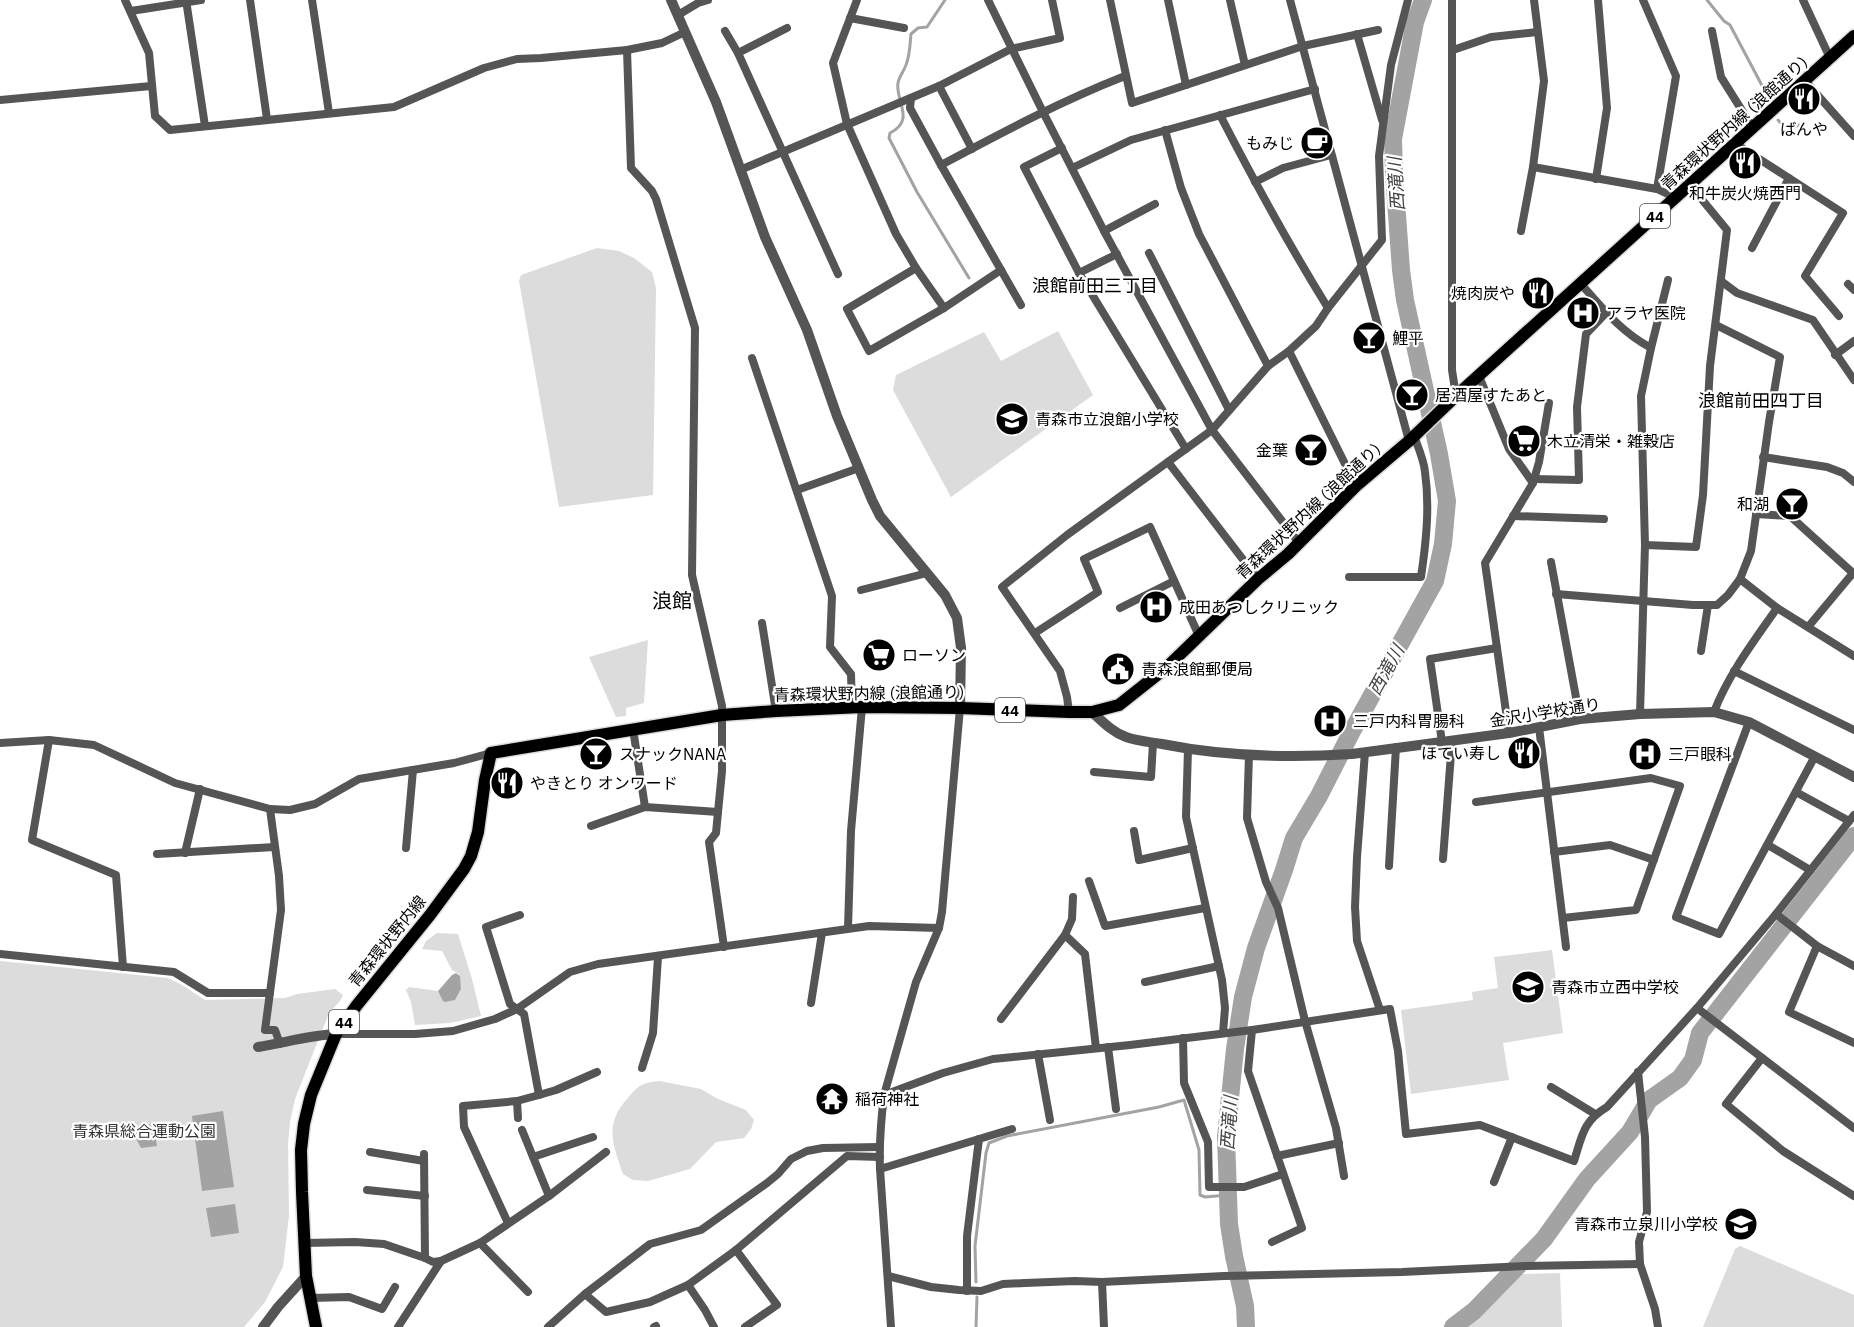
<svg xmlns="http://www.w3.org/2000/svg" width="1854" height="1327" viewBox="0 0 1854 1327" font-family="'IBM Plex Sans','Noto Sans JP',sans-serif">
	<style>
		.green { fill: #dcdcdc }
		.water { fill: #a3a3a3 }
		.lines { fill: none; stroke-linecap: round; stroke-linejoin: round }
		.stream { stroke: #a3a3a3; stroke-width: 3 }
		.river { stroke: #a3a3a3; stroke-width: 18 }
		.primary-casing { stroke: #dbdbdb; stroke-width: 15 }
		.minor { stroke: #555; stroke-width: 8 }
		.tertiary { stroke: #555; stroke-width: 10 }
		.primary { stroke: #000; stroke-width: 12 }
		.labels { text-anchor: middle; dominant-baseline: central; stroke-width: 4.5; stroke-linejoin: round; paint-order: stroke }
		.shield { fill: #fff; stroke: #4c4c4c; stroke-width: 1.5 }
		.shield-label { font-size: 15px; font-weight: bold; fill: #000 }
		.street-label { font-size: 16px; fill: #000; stroke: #fff }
		.poi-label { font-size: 16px; fill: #000; stroke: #fff; text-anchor: start }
		.park-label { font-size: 16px; fill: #333; stroke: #fff }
		.water-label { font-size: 18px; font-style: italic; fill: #444; stroke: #fff }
		.neighbourhood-label { font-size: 18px; fill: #000; stroke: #fff }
		.quarter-label { font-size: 20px; fill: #000; stroke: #fff }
	</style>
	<rect width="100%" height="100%" fill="#fff"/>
	<g class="green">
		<polygon points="597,248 619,251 634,258 652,272 656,288 653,495 559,507 519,281 521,275"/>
		<polygon points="1058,331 1093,395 951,497 893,390 896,375 984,332 1001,361"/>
		<polygon points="648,640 644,703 626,708 626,716 616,717 589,657"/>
		<polygon points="437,933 458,934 472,979 481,1016 450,1023 415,1025 411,1002 406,990 409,987 438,991 439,993 455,1000 461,989 459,974 452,970 442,951 422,949 426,941"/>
		<polygon points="1552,950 1563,1033 1503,1043 1509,1080 1411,1094 1401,1010 1473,1000 1472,992 1498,988 1494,957"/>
		<polygon points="0,961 168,978 182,985 205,1000 285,998 297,994 335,989 343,995 340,1001 329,1013 295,1099 290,1122 288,1143 289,1216 283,1267 265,1302 244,1327 0,1327"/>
		<path d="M659,1081L701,1089L718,1099L746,1110L754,1120L751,1129L744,1138L716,1142L690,1169L648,1181L633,1180L623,1174C613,1145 604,1124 627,1099C639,1085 641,1083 659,1081Z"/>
		<polygon points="1740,1246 1854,1295 1854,1327 1703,1327 1735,1249"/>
		<polygon points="1560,1273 1562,1327 1466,1327 1484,1313 1522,1274"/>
	</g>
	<g class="water">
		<polygon points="456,973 460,976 461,989 455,1000 445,1002 443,1001 438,991 452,975"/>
		<polygon points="223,1111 234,1187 202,1191 192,1116"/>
		<polygon points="153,1124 157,1146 141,1148 130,1127"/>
		<polygon points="235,1204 239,1233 211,1237 206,1208"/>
	</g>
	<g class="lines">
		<g class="stream">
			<path d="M945,0L927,27L918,28L911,34C910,43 910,53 907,62C905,70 899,76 898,83C895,101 916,120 890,133L889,138L917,192L969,278"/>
			<polyline points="1707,0 1724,21 1730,25 1767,95"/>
			<polyline points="1778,120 1787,130 1799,125"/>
			<polyline points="976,1282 975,1246 986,1153 989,1143 1007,1136 1159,1107 1184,1100 1199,1150 1200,1195 1205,1197 1228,1195"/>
			<polyline points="976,1327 977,1297"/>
		</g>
		<g class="river">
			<polyline points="1246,1327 1245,1306 1234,1256 1229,1224 1226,1137 1235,1049 1243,997 1256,948 1284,870 1294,838 1319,796 1351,733 1435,581 1443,544 1447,501 1439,454 1405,300 1401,270 1394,173 1393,139 1415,22 1423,0"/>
			<polyline points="1453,1327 1474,1311 1544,1239 1587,1179 1630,1132 1649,1100 1680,1078 1693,1060 1700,1033 1854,836"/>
		</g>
		<g class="primary-casing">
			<polyline id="primary" points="316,1327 306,1276 302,1192 301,1150 304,1124 311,1095 336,1034 357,1005 430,915 464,869 471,856 478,832 485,780 491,753 722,715 776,711 862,707 960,708 1069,712 1092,712 1119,705 1167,667 1258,579 1288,554 1356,486 1409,441 1456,396 1854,36"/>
		</g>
		<g class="minor">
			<polyline points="125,0 149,53 155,116 170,130 394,107 484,68 517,59 541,58 627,50 662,43 685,32"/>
			<polyline points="186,0 205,126"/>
			<polyline points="250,0 267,119"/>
			<polyline points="312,0 329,113"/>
			<polyline points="857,0 833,63 847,124 896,234 916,268 944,308"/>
			<polyline points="988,0 1043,112 1104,231 1212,430 1299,543"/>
			<polyline points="1110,0 1132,103 1303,46 1378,30"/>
			<polyline points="1168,0 1186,85"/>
			<polyline points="1230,0 1245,65"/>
			<polyline points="1290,0 1409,441"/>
			<polyline points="1452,0 1452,370 1456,396"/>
			<polyline points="1643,0 1676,76 1657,189 1676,198"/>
			<polyline points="1803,0 1830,58"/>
			<polyline points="131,11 201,0"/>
			<polyline points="678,15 698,3 708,0"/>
			<polyline points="850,18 904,28"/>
			<polyline points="787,28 738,53 838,274"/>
			<polyline points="725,31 738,53"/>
			<polyline points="1712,31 1721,77 1753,128"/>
			<polyline points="1357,34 1382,120"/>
			<polyline points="627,50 631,168 652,191 656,199 695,328 692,575 722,706 722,771 718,812 716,833 709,842 724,947"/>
			<polyline points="1453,50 1491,37 1537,32"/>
			<polyline points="1805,81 1854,136"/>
			<polyline points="939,86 972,149"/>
			<polyline points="911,98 910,108 941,165 1021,305"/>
			<polyline points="0,100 151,86"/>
			<path d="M1220,115C1254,181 1289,245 1328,308"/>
			<polyline points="1165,130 1181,188 1199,234 1268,366"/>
			<polyline points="1736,144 1843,213 1805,276 1839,316"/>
			<polyline points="1062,148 1024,167 1079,273 1186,449"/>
			<path d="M941,165C1001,133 1061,101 1125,76"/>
			<polyline points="1533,167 1657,189"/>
			<polyline points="1072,168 1131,140 1315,89"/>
			<polyline points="740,170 939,86 1011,49 1060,38 1052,0"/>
			<polyline points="1596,179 1607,108 1598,0"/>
			<polyline points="1255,182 1283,168 1331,155"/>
			<polyline points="1104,231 1155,204"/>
			<polyline points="1521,231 1533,167 1544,81 1534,0"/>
			<polyline points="1752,248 1789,178"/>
			<polyline points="1149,253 1229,410"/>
			<polyline points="916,268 847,309 869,351 944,308 1001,270"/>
			<polyline points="1079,273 1117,254"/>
			<polyline points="1721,281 1737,293 1813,320 1854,380"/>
			<path d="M1581,284C1603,309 1621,332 1651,348L1641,396L1645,545L1640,714"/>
			<polyline points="1848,284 1854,290"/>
			<polyline points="1651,348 1668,280"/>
			<polyline points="1289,351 1356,486"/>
			<polyline points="1835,355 1854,341"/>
			<polyline points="752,358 832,596 830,647 851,674 852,707"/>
			<polyline points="1479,376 1509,449 1533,483 1485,563 1509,733"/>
			<polyline points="1763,457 1827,467 1843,473 1854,482"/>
			<polyline points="1168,462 1258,579"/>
			<polyline points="1534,479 1579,480 1577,407 1586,334 1606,313"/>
			<polyline points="1533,483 1539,462 1549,403"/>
			<polyline points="797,490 859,468"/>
			<polyline points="1756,514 1790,516 1854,574"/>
			<polyline points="1513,516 1604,519"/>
			<polyline points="1645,545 1696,547 1703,495 1710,366 1727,230 1690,185"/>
			<polyline points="1551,562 1580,719"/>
			<path d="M1349,577H1421C1426,543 1430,507 1425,472C1424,460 1418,447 1414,436"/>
			<polyline points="1740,579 1777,608 1854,656"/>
			<polyline points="861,590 927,573"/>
			<polyline points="1556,594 1693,605 1717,605 1728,595 1740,579 1751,551 1769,422 1780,357 1716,325"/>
			<polyline points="1120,608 1174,581"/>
			<polyline points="762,623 776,711"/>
			<polyline points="1808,627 1853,573"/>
			<polyline points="1035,633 1098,592 1084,559 1150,527 1199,636"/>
			<polyline points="1701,651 1708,605"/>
			<polyline points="1734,671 1854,730"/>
			<polyline points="1069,712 1067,697 1060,671 1002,587 1067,535 1212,430 1268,366 1289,351 1316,326 1328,308 1382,240 1379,156 1391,65 1408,0"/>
			<path d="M1714,712C1728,675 1754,641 1777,608"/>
			<polyline points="1749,722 1676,917 1719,934 1815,756"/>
			<polyline points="1539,727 1566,947"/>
			<polyline points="633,729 645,807"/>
			<polyline points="49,740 32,840 116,875 123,967"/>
			<polyline points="1442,742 1430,659 1497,648"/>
			<polyline points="0,743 49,740 94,745 175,783 270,809 290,810 315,804 359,779 454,763 491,753"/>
			<polyline points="1188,749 1186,817 1222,980 1225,1008 1223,1033"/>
			<polyline points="1365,752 1357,857 1355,907 1357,941 1380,1010"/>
			<polyline points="1249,754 1247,818 1266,882 1278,908 1305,1021 1336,1128 1344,1176"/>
			<polyline points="1094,772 1151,777 1153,743"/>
			<polyline points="1796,792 1849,821"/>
			<polyline points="1476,802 1651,778 1680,786 1636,910 1563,918"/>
			<polyline points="270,809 279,876 281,910 265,1030 275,1030 280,1044"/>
			<polyline points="591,826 645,807 718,812"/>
			<polyline points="1134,831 1139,860 1193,848"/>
			<polyline points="1768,845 1810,870"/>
			<polyline points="406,848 413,770"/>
			<polyline points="1554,852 1610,845 1654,860"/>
			<polyline points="185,853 200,789"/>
			<polyline points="157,854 274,847"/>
			<polyline points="1443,859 1452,741"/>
			<polyline points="1389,866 1396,747"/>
			<polyline points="1089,881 1105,926 1205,908"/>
			<polyline points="1776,914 1817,946 1854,966"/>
			<polyline points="520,915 486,927 510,1004 524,1014 539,1095 556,1090 597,1072"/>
			<polyline points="848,928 851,831 862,707"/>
			<polyline points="1065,935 1085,954 1096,1048"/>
			<polyline points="1817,946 1789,1012 1854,1043"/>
			<polyline points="0,954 174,972 208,993 270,993"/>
			<polyline points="1145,982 1219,966"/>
			<polyline points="811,1003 822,933"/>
			<polyline points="1697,1008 1854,1128"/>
			<polyline points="1001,1019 1065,935 1072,919 1073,897"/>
			<polyline points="1252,1030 1248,1071 1302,1228 1272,1242"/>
			<polyline points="336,1034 415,1034 453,1031 495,1019 517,1009 570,972 598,964 869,926 939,928"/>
			<polyline points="1183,1038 1184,1083 1208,1142 1209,1187 1244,1187 1283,1174"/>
			<polyline points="1108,1047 1116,1109"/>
			<polyline points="1038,1054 1050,1120"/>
			<polyline points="1762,1058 1726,1104 1783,1151 1854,1196"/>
			<polyline points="642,1068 653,1033 658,957"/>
			<polyline points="1638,1072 1645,1137 1647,1212 1639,1242 1640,1264 1655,1309 1658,1327"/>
			<polyline points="1551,1087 1595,1114"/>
			<path d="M884,1095L943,1073L993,1059L1130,1045L1252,1030L1390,1009L1398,1051L1406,1134L1480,1125L1574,1161C1582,1136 1583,1121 1607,1107L1697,1008L1776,914L1854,815"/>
			<polyline points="517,1101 518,1118"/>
			<polyline points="522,1130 549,1196"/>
			<polyline points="370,1152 424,1161"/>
			<polyline points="424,1154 425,1258 433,1262 441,1261"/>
			<polyline points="1277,1156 1339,1143"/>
			<polyline points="533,1157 593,1137"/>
			<polyline points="880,1169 1012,1129"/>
			<polyline points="1494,1182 1512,1137"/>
			<polyline points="367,1190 425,1196"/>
			<polyline points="508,1223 464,1127 463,1106 517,1101 539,1095"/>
			<polyline points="304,1243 355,1242 384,1244 425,1258"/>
			<polyline points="480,1243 528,1292"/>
			<polyline points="736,1250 777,1305 745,1327"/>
			<polyline points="888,1276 931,1287 959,1290 981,1291 1003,1284 1025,1283 1075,1281 1102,1282 1224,1276 1402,1272 1525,1266 1640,1264"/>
			<polyline points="1102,1282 1104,1327"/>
			<polyline points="688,1285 736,1250 847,1156 880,1157"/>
			<polyline points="967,1291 967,1236 979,1139"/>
			<polyline points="585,1294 606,1312 650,1302 688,1285 705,1310 714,1327"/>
			<polyline points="311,1298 349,1297 382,1309 395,1287"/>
			<polyline points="398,1327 441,1261 480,1243 549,1196 606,1152"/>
			<polyline points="548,1327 585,1294 650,1244 701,1230 767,1183 778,1174 791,1159 807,1151 823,1148 879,1147"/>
			<polyline points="654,1327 656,1326"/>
			<path d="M891,1327L880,1169C879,1145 881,1120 884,1095L916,982L939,928L942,912L960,708"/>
		</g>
		<g class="tertiary">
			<polyline points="671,0 716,102 765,237 807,330 837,416 872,500 880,516 945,595 957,618 961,648 960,708"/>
			<path d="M1092,712C1102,721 1112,732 1126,737C1137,741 1150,742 1162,744C1222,756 1291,758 1352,754L1509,733L1580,719L1640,714L1714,712L1749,722L1854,777"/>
			<path d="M258,1047C284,1043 310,1035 336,1034"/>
			<polyline points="263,1327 278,1307 306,1276"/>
		</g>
		<use href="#primary" class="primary"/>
	</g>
	<defs>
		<g id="restaurant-disc" transform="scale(1.725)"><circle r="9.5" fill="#000" stroke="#fff"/><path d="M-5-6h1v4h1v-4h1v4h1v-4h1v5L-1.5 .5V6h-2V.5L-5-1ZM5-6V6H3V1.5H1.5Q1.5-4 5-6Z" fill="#fff"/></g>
		<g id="cafe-disc" transform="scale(1.725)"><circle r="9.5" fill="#000" stroke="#fff"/><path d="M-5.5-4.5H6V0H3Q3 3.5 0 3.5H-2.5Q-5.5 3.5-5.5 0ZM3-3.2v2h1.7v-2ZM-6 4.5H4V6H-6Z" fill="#fff"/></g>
		<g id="hospital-disc" transform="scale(1.725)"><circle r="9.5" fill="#000" stroke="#fff"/><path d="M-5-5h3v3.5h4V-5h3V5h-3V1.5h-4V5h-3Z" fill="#fff"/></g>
		<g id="bar-disc" transform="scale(1.725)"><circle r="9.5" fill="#000" stroke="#fff"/><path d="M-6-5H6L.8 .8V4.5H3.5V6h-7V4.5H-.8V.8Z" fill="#fff"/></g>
		<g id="school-disc" transform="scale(1.725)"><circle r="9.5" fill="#000" stroke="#fff"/><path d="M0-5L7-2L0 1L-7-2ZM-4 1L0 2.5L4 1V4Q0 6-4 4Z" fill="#fff"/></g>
		<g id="supermarket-disc" transform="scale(1.725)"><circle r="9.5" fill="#000" stroke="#fff"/><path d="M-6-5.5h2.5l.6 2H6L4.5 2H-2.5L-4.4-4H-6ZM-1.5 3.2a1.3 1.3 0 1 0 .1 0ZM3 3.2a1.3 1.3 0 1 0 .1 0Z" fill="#fff"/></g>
		<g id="civic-disc" transform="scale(1.725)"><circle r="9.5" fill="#000" stroke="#fff"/><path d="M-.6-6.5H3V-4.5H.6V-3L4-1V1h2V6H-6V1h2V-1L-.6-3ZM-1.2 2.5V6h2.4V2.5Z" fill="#fff"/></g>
		<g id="temple-disc" transform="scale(1.725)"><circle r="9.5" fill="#000" stroke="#fff"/><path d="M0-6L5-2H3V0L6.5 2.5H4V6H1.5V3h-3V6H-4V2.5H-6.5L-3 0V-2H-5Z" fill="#fff"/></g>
	</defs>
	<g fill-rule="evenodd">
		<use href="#restaurant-disc" x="1804" y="99"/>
		<use href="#cafe-disc" x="1317" y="143"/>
		<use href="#restaurant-disc" x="1745" y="163"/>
		<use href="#restaurant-disc" x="1538" y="293"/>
		<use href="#hospital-disc" x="1583" y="313"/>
		<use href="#bar-disc" x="1369" y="338"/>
		<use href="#bar-disc" x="1412" y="395"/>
		<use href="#school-disc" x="1012" y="419"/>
		<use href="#supermarket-disc" x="1524" y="441"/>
		<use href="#bar-disc" x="1311" y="450"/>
		<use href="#bar-disc" x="1792" y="504"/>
		<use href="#hospital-disc" x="1156" y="607"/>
		<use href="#supermarket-disc" x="879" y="655"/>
		<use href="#civic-disc" x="1118" y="669"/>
		<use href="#hospital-disc" x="1330" y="721"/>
		<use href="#restaurant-disc" x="1524" y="753"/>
		<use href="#bar-disc" x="596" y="754"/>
		<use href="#hospital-disc" x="1645" y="754"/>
		<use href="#restaurant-disc" x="507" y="783"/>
		<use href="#school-disc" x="1528" y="987"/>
		<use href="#temple-disc" x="832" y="1099"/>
		<use href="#school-disc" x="1741" y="1224"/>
	</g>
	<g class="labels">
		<g class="shield">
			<rect x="1640" y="204" width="30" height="24" rx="4.5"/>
			<rect x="995" y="698" width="30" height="24" rx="4.5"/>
			<rect x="329" y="1010" width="30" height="24" rx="4.5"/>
		</g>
		<g class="shield-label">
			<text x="1655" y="216">44</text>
			<text x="1010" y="710">44</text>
			<text x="344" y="1022">44</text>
		</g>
		<g class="street-label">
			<text transform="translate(1734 123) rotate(-42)">青森環状野内線 (浪館通り)</text>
			<text transform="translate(1308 511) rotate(-43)">青森環状野内線 (浪館通り)</text>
			<text transform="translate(869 693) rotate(-1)">青森環状野内線 (浪館通り)</text>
			<text transform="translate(1545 712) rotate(-9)">金沢小学校通り</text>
			<text transform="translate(387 941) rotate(-51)">青森環状野内線</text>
		</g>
		<g class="poi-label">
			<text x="1804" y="129" text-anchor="middle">ばんや</text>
			<text x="1294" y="143" text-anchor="end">もみじ</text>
			<text x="1745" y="193" text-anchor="middle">和牛炭火焼西門</text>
			<text x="1515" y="293" text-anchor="end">焼肉炭や</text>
			<text x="1606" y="313">アラヤ医院</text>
			<text x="1392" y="338">鯉平</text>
			<text x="1435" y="395">居酒屋すたあと</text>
			<text x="1035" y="419">青森市立浪館小学校</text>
			<text x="1547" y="441">木立清栄・雑穀店</text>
			<text x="1288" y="450" text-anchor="end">金葉</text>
			<text x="1769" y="504" text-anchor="end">和湖</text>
			<text x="1179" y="607">成田あつしクリニック</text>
			<text x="902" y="655">ローソン</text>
			<text x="1141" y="669">青森浪館郵便局</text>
			<text x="1353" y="721">三戸内科胃腸科</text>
			<text x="1501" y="753" text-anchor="end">ほてい寿し</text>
			<text x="619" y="754">スナックNANA</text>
			<text x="1668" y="754">三戸眼科</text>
			<text x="530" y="783">やきとり オンワード</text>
			<text x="1551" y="987">青森市立西中学校</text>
			<text x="855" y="1099">稲荷神社</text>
			<text x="1718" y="1224" text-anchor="end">青森市立泉川小学校</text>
		</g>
		<g class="park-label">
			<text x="144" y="1131">青森県総合運動公園</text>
		</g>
		<g class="water-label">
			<text transform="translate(1396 184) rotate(-94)">西滝川</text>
			<text transform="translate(1386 670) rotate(-61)">西滝川</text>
			<text transform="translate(1229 1123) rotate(-86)">西滝川</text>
		</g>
		<g class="neighbourhood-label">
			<text x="1095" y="285">浪館前田三丁目</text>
			<text x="1761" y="400">浪館前田四丁目</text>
		</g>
		<g class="quarter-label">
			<text x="672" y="600">浪館</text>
		</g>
	</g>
</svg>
